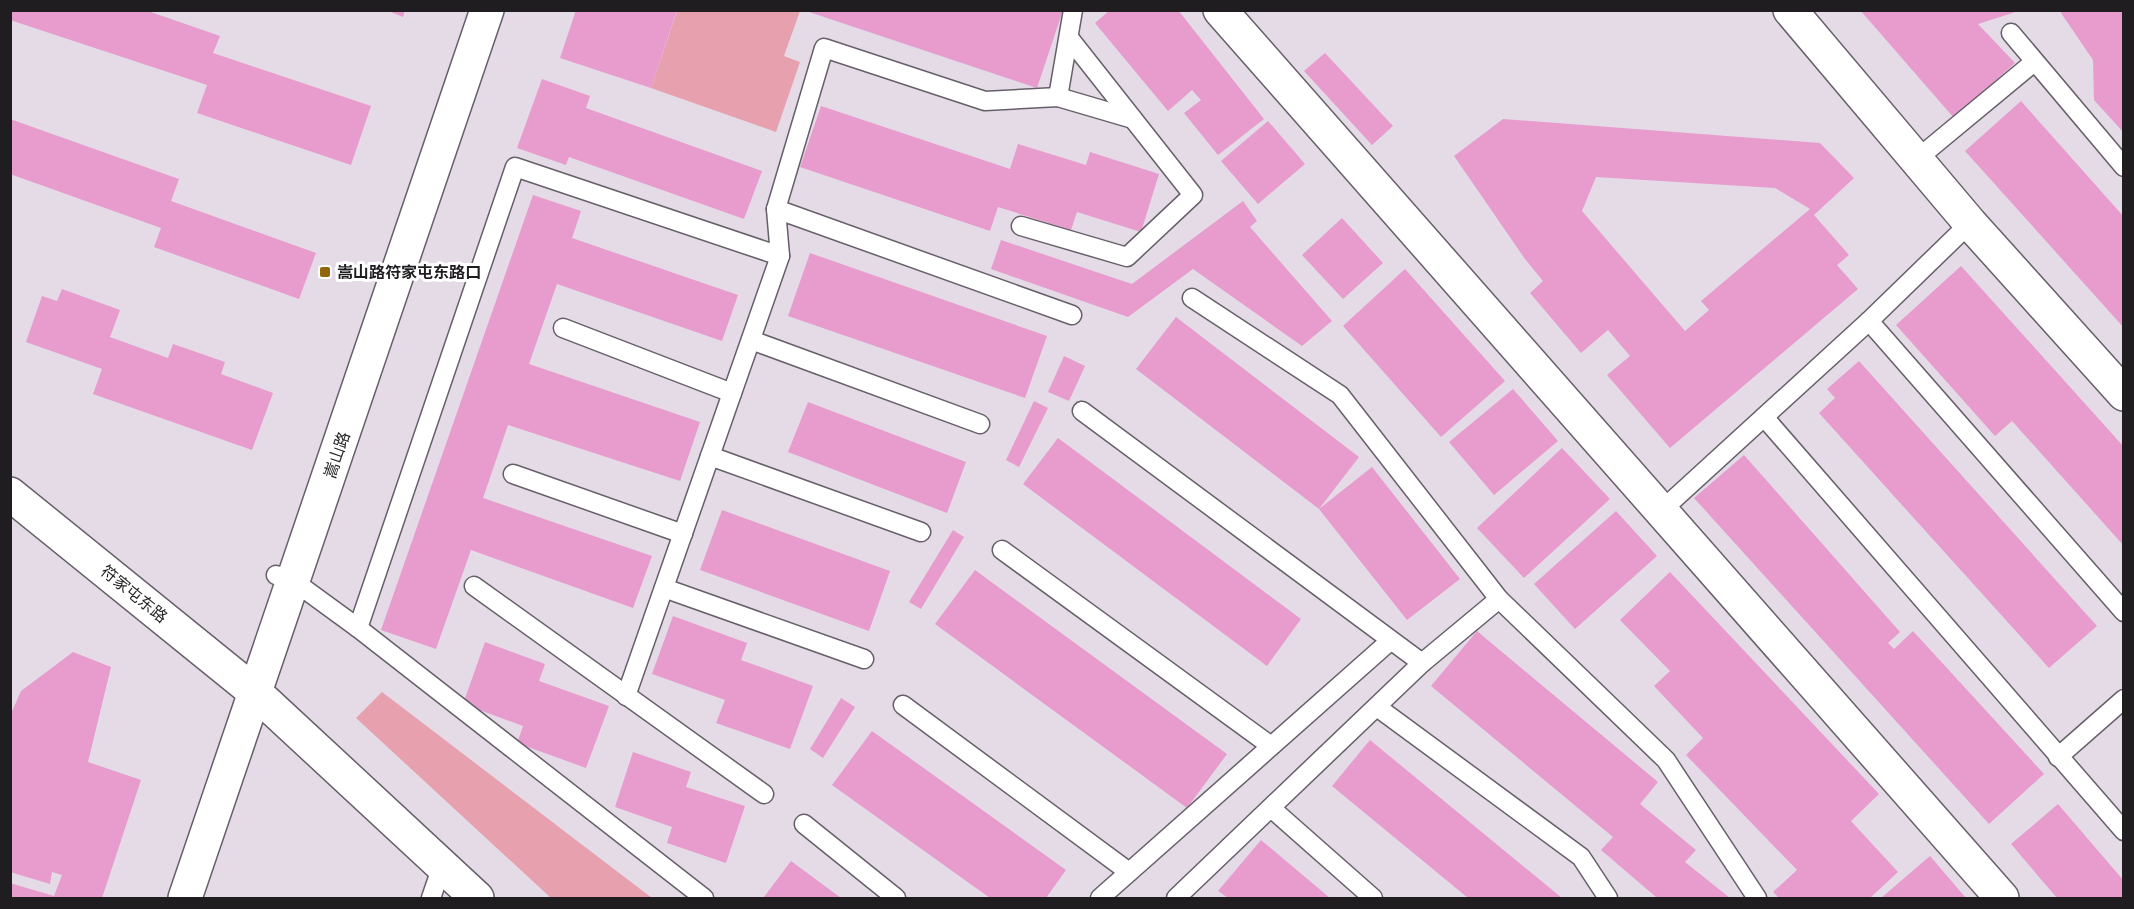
<svg xmlns="http://www.w3.org/2000/svg" width="2134" height="909" viewBox="0 0 2134 909" font-family="Figtree,'Noto Sans SC',sans-serif">
	<style>
		.green { fill: #e7a0ae }
		.building { fill: #e79ccd; fill-rule: evenodd }
		.lines { fill: none; stroke-linecap: round; stroke-linejoin: round }
		.service-casing { stroke: #665f69; stroke-width: 21 }
		.minor-casing { stroke: #665f69; stroke-width: 36 }
		.service { stroke: #fff; stroke-width: 18 }
		.minor { stroke: #fff; stroke-width: 33 }
		.poi-dot { fill: #8e670b; stroke: #fff; stroke-width: 2 }
		.labels { text-anchor: middle; dominant-baseline: central; stroke-width: 6; stroke-linejoin: round; paint-order: stroke }
		.poi-label { font-size: 16px; font-weight: bold; fill: #201d21; stroke: #fff; text-anchor: start }
		.street-label { font-size: 16px; fill: #201d21; stroke: #fff }
	</style>
	<rect width="100%" height="100%" fill="#e4dbe7"/>
	<g class="green">
		<polygon points="677,11 800,11 784,56 800,62 776,132 651,88"/>
		<polygon points="382,692 652,898 551,898 356,718"/>
	</g>
	<g class="building">
		<polygon points="10,10 145,10 220,36 213,53 371,106 351,165 197,113 207,85 10,20"/>
		<polygon points="386,10 405,10 403,17"/>
		<polygon points="576,10 677,10 651,88 560,58"/>
		<polygon points="803,10 1063,10 1037,88"/>
		<polygon points="1110,10 1178,10 1264,119 1218,155 1184,113 1201,100 1192,90 1168,111 1095,23"/>
		<polygon points="1860,10 2022,10 1978,24 2015,63 1954,118"/>
		<polygon points="2059,10 2124,10 2124,133 2094,100 2093,60"/>
		<polygon points="1325,53 1393,126 1372,145 1304,71"/>
		<polygon points="542,79 590,96 586,108 762,171 744,219 569,157 566,165 517,148"/>
		<polygon points="2021,101 2124,217 2124,328 1965,151"/>
		<polygon points="821,106 1010,169 1018,144 1086,165 1090,152 1159,174 1141,232 1077,212 1071,230 998,207 990,231 800,167"/>
		<polygon points="10,119 179,179 171,201 316,253 299,299 154,247 161,228 10,174"/>
		<path d="M1503,119L1820,143L1854,178L1814,215L1849,255L1837,265L1858,289L1670,448L1607,375L1630,356L1608,330L1581,353L1530,293L1543,281L1525,259L1454,156ZM1596,177L1775,188L1810,209L1701,301L1709,310L1685,331L1582,211Z"/>
		<polygon points="1268,121 1305,164 1258,204 1221,161"/>
		<polygon points="533,195 581,211 572,238 738,295 722,341 557,284 529,364 700,422 680,481 508,425 483,498 652,556 633,608 471,550 436,649 381,630"/>
		<polygon points="1243,201 1257,221 1250,227 1332,321 1302,346 1193,269 1128,317 991,269 1001,240 1132,284"/>
		<polygon points="1342,218 1383,263 1343,299 1302,255"/>
		<polygon points="810,253 1047,336 1025,398 788,316"/>
		<polygon points="1961,266 2124,447 2124,546 2012,421 1995,436 1896,325"/>
		<polygon points="1405,269 1505,381 1441,437 1343,326"/>
		<polygon points="62,289 120,310 110,337 168,358 173,344 225,362 221,374 273,393 252,450 93,394 102,369 26,342 42,296 57,301"/>
		<polygon points="1176,317 1359,457 1319,509 1136,369"/>
		<polygon points="1064,356 1085,366 1069,401 1048,392"/>
		<polygon points="1859,361 2097,626 2049,668 1819,413 1835,398 1827,389"/>
		<polygon points="1513,389 1558,441 1494,495 1449,442"/>
		<polygon points="1034,401 1048,408 1019,467 1006,460"/>
		<polygon points="808,402 966,462 947,513 788,452"/>
		<polygon points="1058,438 1301,619 1267,666 1023,484"/>
		<polygon points="1562,448 1610,499 1524,578 1477,528"/>
		<polygon points="1744,455 1900,632 1888,643 1894,649 1913,631 2044,774 1989,824 1694,498"/>
		<polygon points="1372,467 1460,579 1407,620 1319,509"/>
		<polygon points="722,510 890,571 869,631 700,570"/>
		<polygon points="1616,511 1657,556 1575,629 1534,584"/>
		<polygon points="953,530 964,537 921,609 909,602"/>
		<polygon points="975,570 1227,754 1187,808 935,624"/>
		<polygon points="1670,572 1879,794 1851,821 1898,872 1870,898 1779,898 1773,892 1797,870 1686,755 1703,738 1654,686 1670,671 1620,620"/>
		<polygon points="673,616 747,643 741,660 813,686 790,749 716,723 725,700 652,674"/>
		<polygon points="1477,631 1658,782 1640,804 1696,850 1685,862 1730,898 1655,898 1656,897 1601,850 1613,837 1431,686"/>
		<polygon points="485,642 545,664 539,681 609,706 586,768 517,743 523,726 463,704"/>
		<polygon points="73,652 111,667 88,762 141,780 102,898 10,898 10,883 54,896 62,875 52,872 50,884 10,872 10,716 21,691"/>
		<polygon points="841,698 855,707 823,758 810,749"/>
		<polygon points="872,731 1066,870 1046,898 990,898 832,785"/>
		<polygon points="1370,740 1562,898 1468,898 1332,786"/>
		<polygon points="633,752 691,772 686,787 745,806 726,863 667,843 672,827 615,807"/>
		<polygon points="2058,804 2124,881 2124,898 2057,898 2011,844"/>
		<polygon points="1261,840 1330,898 1228,898 1218,891"/>
		<polygon points="1930,856 1966,898 1881,898"/>
		<polygon points="791,861 841,898 764,897"/>
	</g>
	<g class="lines">
		<g class="service-casing">
			<g id="service">
				<polyline points="2011,33 2124,167"/>
				<polyline points="1058,97 1073,10"/>
				<polyline points="1917,159 2033,63"/>
				<polyline points="776,209 824,48 985,101 1058,97 1133,119"/>
				<polyline points="1021,226 1127,257 1193,195 1070,39"/>
				<polyline points="1192,298 1340,395 1499,599 1666,760 1757,898"/>
				<polyline points="1869,321 2124,612"/>
				<polyline points="563,328 732,393"/>
				<polyline points="751,340 980,424"/>
				<polyline points="1082,411 1422,663 1176,898"/>
				<polyline points="1764,417 2124,831"/>
				<polyline points="710,456 921,532"/>
				<polyline points="513,474 683,534"/>
				<polyline points="1661,511 1869,321 1970,223"/>
				<polyline points="1002,550 1271,746"/>
				<polyline points="276,575 295,582 358,628 704,898"/>
				<polyline points="474,586 764,794"/>
				<polyline points="664,588 864,659"/>
				<polyline points="358,628 515,167 780,256 776,209 1072,315"/>
				<polyline points="1422,663 1499,599"/>
				<polyline points="626,696 780,256"/>
				<polyline points="903,705 1129,872"/>
				<polyline points="1377,707 1581,857 1608,898"/>
				<polyline points="2058,757 2124,699"/>
				<polyline points="1271,808 1373,898"/>
				<polyline points="804,824 896,898"/>
				<polyline points="431,898 442,866"/>
				<polyline points="1100,898 1390,641"/>
			</g>
		</g>
		<g class="minor-casing">
			<g id="minor">
				<polyline points="1220,10 2002,898"/>
				<polyline points="1790,10 1970,223 2124,394"/>
				<polyline points="10,494 257,694 477,898"/>
				<polyline points="185,898 487,10"/>
			</g>
		</g>
		<use href="#service" class="service"/>
		<use href="#minor" class="minor"/>
	</g>
	<rect class="poi-dot" x="319" y="266" width="12" height="12" rx="3"/>
	<g class="labels">
		<g class="poi-label">
			<text x="337" y="272">嵩山路符家屯东路口</text>
		</g>
		<g class="street-label">
			<text transform="translate(337 455) rotate(-71)">嵩山路</text>
			<text transform="translate(134 594) rotate(39)">符家屯东路</text>
		</g>
	</g>
	<rect width="2134" height="909" fill="none" stroke="#201d21" stroke-width="24"/>
</svg>
